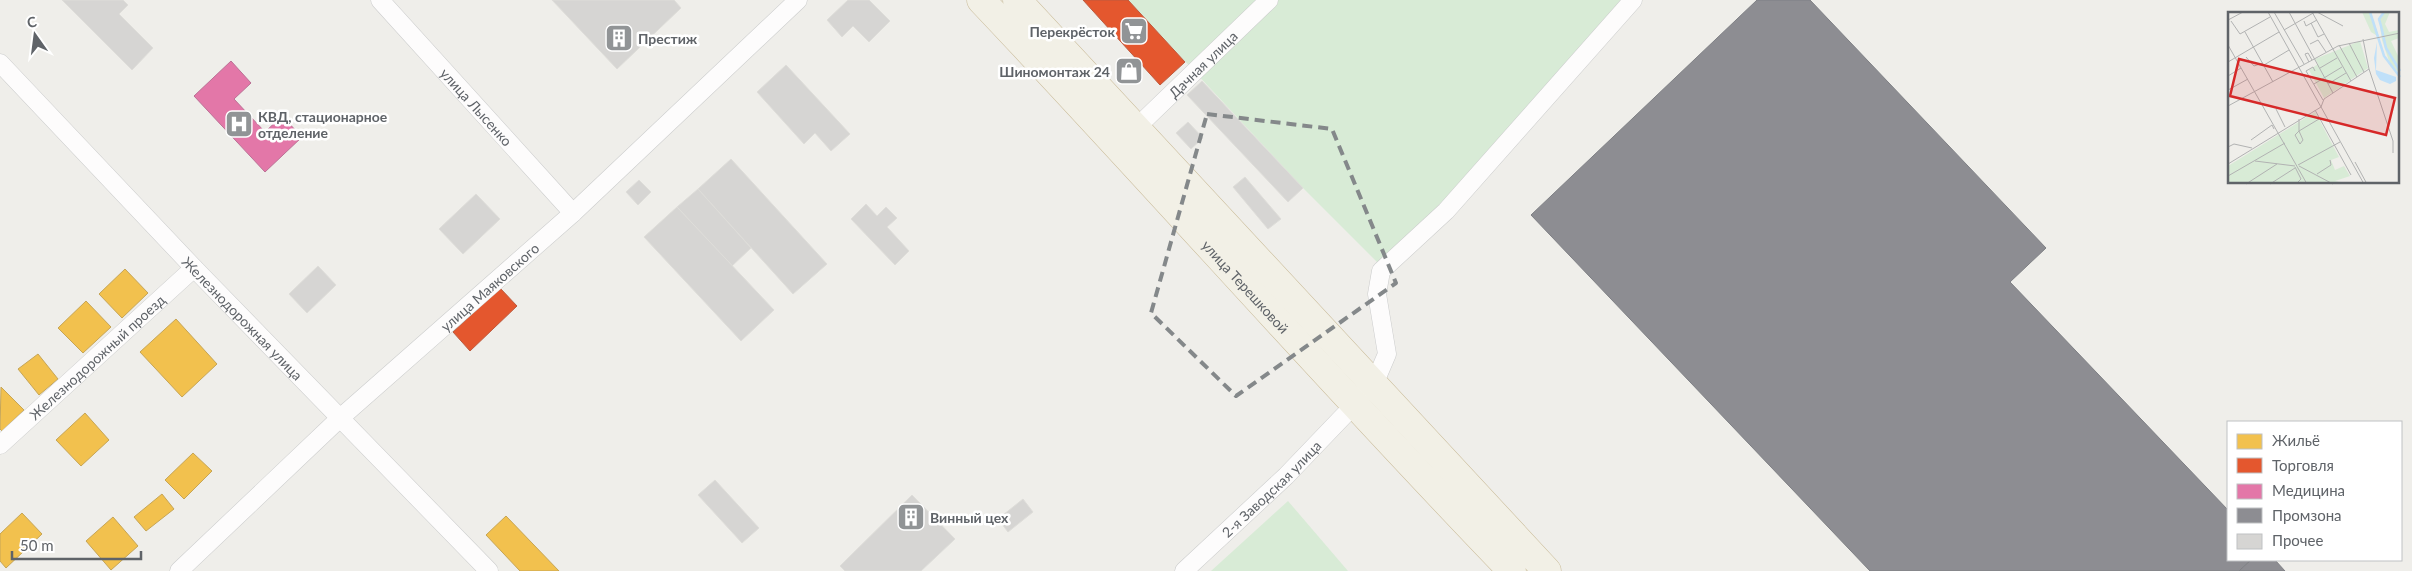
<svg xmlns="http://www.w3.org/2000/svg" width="2412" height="571" viewBox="0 0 2412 571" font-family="Lato,sans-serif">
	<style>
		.green { fill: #d8ebd6 }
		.homes { fill: #f2c14e; stroke: #c6a556 }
		.shops { fill: #e4572e; stroke: #bc5b3f }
		.health { fill: #e377a8; stroke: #bb7195 }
		.industry { fill: #8d8d92; stroke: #7f8085 }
		.building { fill: #d6d5d3; stroke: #deddd9 }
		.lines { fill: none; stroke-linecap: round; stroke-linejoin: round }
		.minor-casing { stroke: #cbcccc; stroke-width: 19 }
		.trunk-casing { stroke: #c8b996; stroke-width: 29 }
		.minor { stroke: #fdfcfc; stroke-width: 18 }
		.trunk { stroke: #f2f0e6; stroke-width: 28 }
		.marked { fill: none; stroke: #84888a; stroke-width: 4; stroke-dasharray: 10 6; stroke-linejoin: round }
		.labels { text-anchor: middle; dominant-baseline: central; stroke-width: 5; stroke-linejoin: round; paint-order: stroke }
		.poi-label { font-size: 14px; font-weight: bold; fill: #5f6368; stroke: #fff; text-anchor: start }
		.street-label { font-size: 14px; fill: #5f6368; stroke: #fff }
		.inset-river { fill: none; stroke: #bfe0f9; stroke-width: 2.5 }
		.inset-road { fill: none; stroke: #b1b2b2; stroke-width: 1 }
		.view { fill: #d62828; fill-opacity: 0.15; stroke: #d62828; stroke-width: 2.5 }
		.inset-edge { fill: none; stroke: #5f6368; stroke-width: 2.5 }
	</style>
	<rect width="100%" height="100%" fill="#efeeea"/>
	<g class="green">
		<polygon points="1128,0 1626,0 1462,181 1395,253 1379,264 1303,188"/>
		<polygon points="1288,501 1348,571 1211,571"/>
	</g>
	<g class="homes">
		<polygon points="125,269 148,293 122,318 99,294"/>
		<polygon points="86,301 111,327 83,353 58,328"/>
		<polygon points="176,319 217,364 182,397 140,352"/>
		<polygon points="38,354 58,379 39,395 18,369"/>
		<polygon points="1,387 24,410 2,431 0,429"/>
		<polygon points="85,413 109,440 81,466 56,440"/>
		<polygon points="193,453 212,471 184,499 165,480"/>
		<polygon points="162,494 174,509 146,531 134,517"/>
		<polygon points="22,513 42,534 6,568 0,561 0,534"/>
		<polygon points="506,516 559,571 520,571 486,535"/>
		<polygon points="113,517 138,546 111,570 86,541"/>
	</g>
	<g class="shops">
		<polygon points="1083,0 1128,0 1185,62 1160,85"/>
		<polygon points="500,288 517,306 470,351 453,332"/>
	</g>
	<polygon class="health" points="231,61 251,83 234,99 248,114 265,132 282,116 302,137 265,172 194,96"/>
	<g class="industry">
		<polygon points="1757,0 1810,0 2046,248 2010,282 2228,510 2228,560 2251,560 2239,571 1870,571 1531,215"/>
		<polygon points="2251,560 2275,560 2285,571 2239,571"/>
	</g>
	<g class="building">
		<polygon points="62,0 123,0 128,5 119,14 153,48 132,70"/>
		<polygon points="552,0 674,0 681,8 617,69"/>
		<polygon points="848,0 869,0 890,21 869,42 853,26 842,37 827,20"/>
		<polygon points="786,65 850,134 831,151 815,133 804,144 757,92"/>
		<polygon points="1202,81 1303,188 1288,202 1187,95"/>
		<polygon points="1188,122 1203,138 1191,149 1176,133"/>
		<polygon points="731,159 827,264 793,294 698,189"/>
		<polygon points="1245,177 1281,219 1268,229 1233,187"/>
		<polygon points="639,180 651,192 638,205 626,192"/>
		<polygon points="698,189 751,248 732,266 677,207"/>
		<polygon points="476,194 500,219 463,254 439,229"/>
		<polygon points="866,204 877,216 886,207 897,218 887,227 909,251 895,265 851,219"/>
		<polygon points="677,207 774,310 741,341 644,237"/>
		<polygon points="318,266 336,285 307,313 289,294"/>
		<polygon points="715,480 759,528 742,543 698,495"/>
		<polygon points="912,495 955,539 921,571 845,571 840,566"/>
		<polygon points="1023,499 1033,512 1008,532 998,519"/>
	</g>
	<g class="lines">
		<g class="minor-casing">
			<g id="minor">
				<path id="s1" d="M380,0L573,213"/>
				<path id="s2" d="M0,63L194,268L489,571"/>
				<path id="s3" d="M1137,127L1269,0"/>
				<path id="s4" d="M0,445L194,268"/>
				<path id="s5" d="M179,571L339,419L573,213L798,0"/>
				<path id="s6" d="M1184,571L1286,476L1355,404L1378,375L1387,354L1377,294L1381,271L1446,211L1633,0"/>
			</g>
		</g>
		<g class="trunk-casing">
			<g id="trunk">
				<path id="s7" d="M981,0C1160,189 1331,384 1512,571"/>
				<polyline points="1017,0 1547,571"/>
			</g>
		</g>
		<use href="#minor" class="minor"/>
		<use href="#trunk" class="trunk"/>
	</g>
	<path class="marked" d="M1207,114L1332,129L1396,283L1236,396L1151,313Z"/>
	<defs>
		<g id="supermarket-square" transform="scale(1.4375)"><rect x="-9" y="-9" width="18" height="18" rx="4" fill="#919496" stroke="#fff"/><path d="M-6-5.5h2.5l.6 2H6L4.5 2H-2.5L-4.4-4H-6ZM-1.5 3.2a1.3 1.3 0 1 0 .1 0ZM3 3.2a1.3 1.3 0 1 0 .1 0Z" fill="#fff"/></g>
		<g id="building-square" transform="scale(1.4375)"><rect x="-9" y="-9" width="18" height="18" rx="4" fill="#919496" stroke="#fff"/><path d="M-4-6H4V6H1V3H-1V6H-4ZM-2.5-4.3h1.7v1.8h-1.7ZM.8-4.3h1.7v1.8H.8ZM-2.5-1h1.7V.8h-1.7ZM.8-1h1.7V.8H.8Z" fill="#fff"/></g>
		<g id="shop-square" transform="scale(1.4375)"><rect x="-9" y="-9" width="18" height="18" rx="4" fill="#919496" stroke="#fff"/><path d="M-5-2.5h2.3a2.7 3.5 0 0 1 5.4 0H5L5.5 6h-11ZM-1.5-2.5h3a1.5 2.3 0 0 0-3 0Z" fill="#fff"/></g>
		<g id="hospital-square" transform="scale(1.4375)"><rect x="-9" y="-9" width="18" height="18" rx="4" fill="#919496" stroke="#fff"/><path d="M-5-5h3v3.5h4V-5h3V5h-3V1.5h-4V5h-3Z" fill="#fff"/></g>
	</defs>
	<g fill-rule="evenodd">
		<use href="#supermarket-square" x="1134" y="31"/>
		<use href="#building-square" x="619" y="38"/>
		<use href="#shop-square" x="1129" y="71"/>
		<use href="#hospital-square" x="239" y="124"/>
		<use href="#building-square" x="911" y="517"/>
	</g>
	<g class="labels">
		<g class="poi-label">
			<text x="1115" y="31" text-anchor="end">Перекрёсток</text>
			<text x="638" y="38">Престиж</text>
			<text x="1110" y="71" text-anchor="end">Шиномонтаж 24</text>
			<text x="258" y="116">КВД, стационарное<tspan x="258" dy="16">отделение</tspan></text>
			<text x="930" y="517">Винный цех</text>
		</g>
		<g class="street-label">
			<text stroke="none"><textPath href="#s3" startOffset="91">Дачная улица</textPath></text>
			<text stroke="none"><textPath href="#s1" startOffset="144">улица Лысенко</textPath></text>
			<text stroke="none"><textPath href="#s7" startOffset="390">улица Терешковой</textPath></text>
			<text stroke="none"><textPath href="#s5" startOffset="421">улица Маяковского</textPath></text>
			<text stroke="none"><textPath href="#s2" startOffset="352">Железнодорожная улица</textPath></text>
			<text stroke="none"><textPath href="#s4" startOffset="131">Железнодорожный проезд</textPath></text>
			<text stroke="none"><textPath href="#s6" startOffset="120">2-я Заводская улица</textPath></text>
		</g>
	</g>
	<g transform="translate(2228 12)">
		<rect width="171" height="171" fill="#efeeea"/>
		<path d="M134,0H143L151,25L143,20ZM162,0L157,12L161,20L171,18V26L163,29L171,46V61L162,52L154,28L151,7L155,1ZM132,29L140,56L96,86L81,58L90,52L87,47ZM87,100L111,145L103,148L107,158L116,154L122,164L107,169L119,171L0,172V154Z" fill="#d8ebd6"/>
		<path d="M149,30L148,58L168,65V69L162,72L152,68L148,62L146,46Z" fill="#bfe0f9"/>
		<path class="inset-river" d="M142,0L156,44L172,65M156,0L151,7L153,14L158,36L172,59"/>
		<path class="inset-road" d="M40,0L136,172M46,0L76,52M61,0L105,81M84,0L123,69M89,0L115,14M0,8L15,0M3,9L12,22L42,5M76,9L78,14L89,8M83,11L90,25L96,22M56,18L87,0M17,20L45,70M135,27L141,57L165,129V141M121,31L136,60M82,32L90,28L98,40M0,33L79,172M111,33L129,65M18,45L26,54L35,51M0,50L51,20M81,50L77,42L80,41L84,48M36,53L61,38M92,56L109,46M87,59L85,55L78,59L95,88M0,64L13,56M86,72L114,55M100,72L118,61M0,78L20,67M0,94L110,34L172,21M48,97L57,115M87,98L123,163M71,107V119L75,128L72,132L67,123L71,119L91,107M23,128L44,113L46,117M0,135L6,132L24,136M27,149L67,154M127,150L139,172M0,152L93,95L96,87L141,57M70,153L112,130M71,154L105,172M67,155L73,167L68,172M89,162L103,153L102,148M0,164L57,131M18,172L49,152M42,172L67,156"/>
		<path class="view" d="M11,47L167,86L158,123L2,84Z"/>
		<rect width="171" height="171" class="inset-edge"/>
	</g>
	<rect x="2227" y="421" width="175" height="140" fill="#ffffff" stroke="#bfc1c3"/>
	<rect x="2237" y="434" width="25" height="15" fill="#f2c14e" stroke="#bfc1c3"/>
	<text x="2272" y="446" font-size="15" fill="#5f6368">Жильё</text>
	<rect x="2237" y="458" width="25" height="15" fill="#e4572e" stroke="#bfc1c3"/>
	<text x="2272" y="471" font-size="15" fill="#5f6368">Торговля</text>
	<rect x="2237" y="484" width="25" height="15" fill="#e377a8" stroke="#bfc1c3"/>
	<text x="2272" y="496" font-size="15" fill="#5f6368">Медицина</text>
	<rect x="2237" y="508" width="25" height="15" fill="#8d8d92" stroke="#bfc1c3"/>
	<text x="2272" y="521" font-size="15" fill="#5f6368">Промзона</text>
	<rect x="2237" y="534" width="25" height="15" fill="#d6d5d3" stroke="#bfc1c3"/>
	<text x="2272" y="546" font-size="15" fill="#5f6368">Прочее</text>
	<g transform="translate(35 35) rotate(346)" stroke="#ffffff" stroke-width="4" paint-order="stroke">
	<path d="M0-4L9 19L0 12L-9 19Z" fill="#5f6368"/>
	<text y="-8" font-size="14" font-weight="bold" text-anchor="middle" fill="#5f6368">С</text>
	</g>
	<path d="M12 551v8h129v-8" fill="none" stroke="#5f6368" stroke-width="2.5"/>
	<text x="20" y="551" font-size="15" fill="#5f6368" stroke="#ffffff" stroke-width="4" paint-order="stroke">50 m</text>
</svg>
